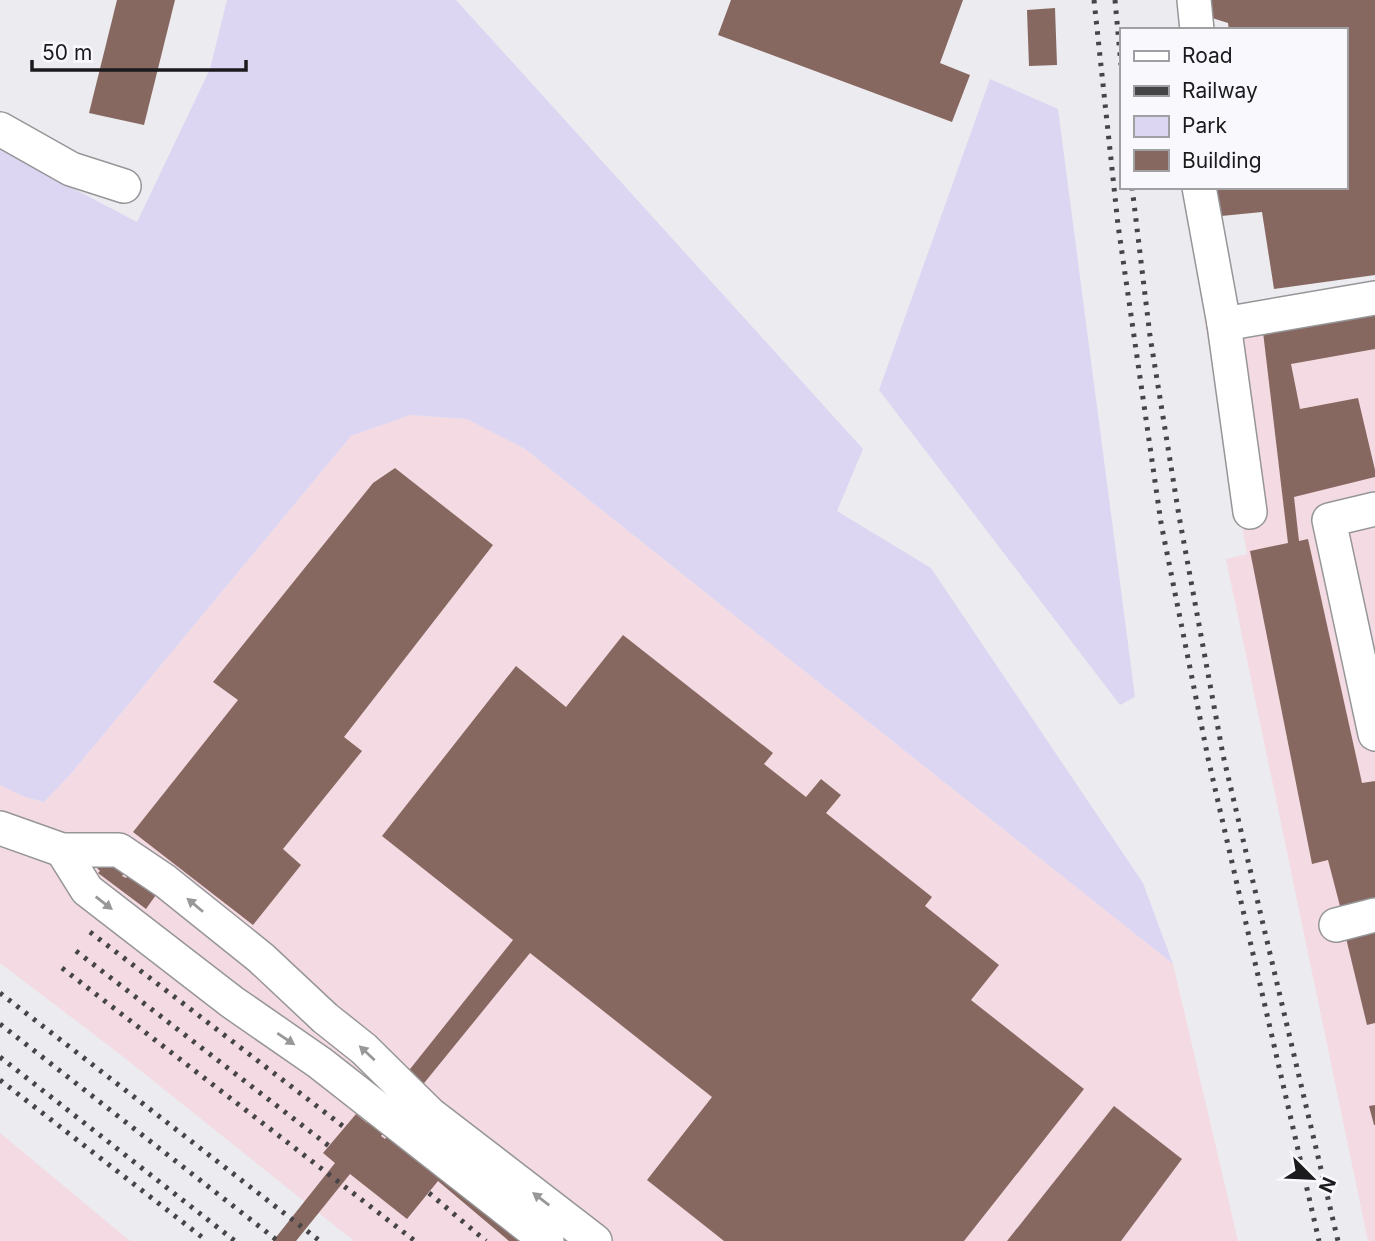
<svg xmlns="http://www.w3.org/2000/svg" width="1375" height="1241" viewBox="0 0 1375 1241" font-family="Inter,sans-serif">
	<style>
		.industrial { fill: #f4dae2 }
		.green { fill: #ddd6f3 }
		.building { fill: #876861 }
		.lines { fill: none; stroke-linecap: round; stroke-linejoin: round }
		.minor-casing { stroke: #969699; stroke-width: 36 }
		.minor { stroke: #fff; stroke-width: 33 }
		.rail { stroke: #454446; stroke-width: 5; stroke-dasharray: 3.5 7; stroke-linecap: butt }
		.oneway { fill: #989899 }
	</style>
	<rect width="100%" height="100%" fill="#ecebef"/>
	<g class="industrial">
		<polygon points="1375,294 1375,1241 1368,1241 1226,559 1247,554 1204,319"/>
		<polygon points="410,415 467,419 525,449 1173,964 1238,1241 354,1241 121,1055 0,963 0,785 25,797 44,802 69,776 351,436"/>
		<polygon points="0,1133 130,1241 0,1241"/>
	</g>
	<g class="green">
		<polygon points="227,0 456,0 863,449 837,511 931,568 1143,883 1173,964 525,449 467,419 410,415 351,436 69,776 44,802 25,797 0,785 0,150 137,222 210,69"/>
		<polygon points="990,79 1058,109 1135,697 1120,705 879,390"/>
	</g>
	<g class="building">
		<polygon points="117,0 175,0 144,125 89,113"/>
		<polygon points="731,0 963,0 940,63 970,75 952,122 718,35"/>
		<polygon points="1207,0 1375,0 1375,275 1274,289 1262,212 1211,217 1208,187 1345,187 1345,30 1229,30 1228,23 1209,17"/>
		<polygon points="1055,8 1057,65 1029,66 1027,10"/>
		<polygon points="1375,312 1375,349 1291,364 1300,409 1358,398 1375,470 1375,477 1294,497 1299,541 1308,539 1362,783 1375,781 1375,902 1341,910 1328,860 1312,864 1250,551 1288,543 1263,332"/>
		<polygon points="395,468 493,545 344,737 362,751 283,849 301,865 253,925 133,832 238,700 213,682 373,483"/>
		<polygon points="623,635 773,753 764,764 806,797 821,779 841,795 826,813 932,897 925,906 999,965 971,1000 1084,1089 964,1241 724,1241 647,1180 712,1097 530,953 381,1136 385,1139 420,1096 525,1233 519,1241 509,1241 438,1181 407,1219 350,1174 296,1241 273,1241 335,1163 323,1153 356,1114 367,1123 513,940 382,836 516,666 566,707"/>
		<polygon points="106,854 127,869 122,876 126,878 131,872 158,892 146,909 98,873 100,871 96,867"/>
		<polygon points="1375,926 1375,1023 1367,1025 1345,934"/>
		<polygon points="1375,1105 1375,1125 1374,1125 1369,1106"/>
		<polygon points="1114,1106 1182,1159 1121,1241 1007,1241"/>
	</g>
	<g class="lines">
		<g class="minor-casing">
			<g id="minor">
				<polyline points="1194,0 1197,30"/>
				<polyline points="0,129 71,169 124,186"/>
				<polyline points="1199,187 1224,324 1250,512"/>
				<polyline points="1224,324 1375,298"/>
				<polyline points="1375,509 1329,520 1375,734"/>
				<polyline points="0,828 62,850 119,850 165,881 261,958 325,1018 364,1049 430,1114 595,1241"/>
				<polyline points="62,850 87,890 232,1002 320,1063 547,1241"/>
				<polyline points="1336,925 1375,915"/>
			</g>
		</g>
		<use href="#minor" class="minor"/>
		<g class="rail">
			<polyline points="1094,0 1118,225 1161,523 1208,758 1319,1241"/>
			<polyline points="1115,0 1121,65"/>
			<polyline points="1132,187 1150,336 1179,516 1223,755 1338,1241"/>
			<polyline points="90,932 344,1127"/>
			<polyline points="76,951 329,1146"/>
			<polyline points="62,968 415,1241"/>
			<polyline points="0,993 320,1241"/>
			<polyline points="0,1024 278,1241"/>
			<polyline points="0,1057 235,1241"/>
			<polyline points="0,1080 207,1241"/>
			<polyline points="429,1193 486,1241"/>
		</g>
	</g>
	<defs><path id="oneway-solid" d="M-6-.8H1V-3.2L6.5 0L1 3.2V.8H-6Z" transform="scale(1.75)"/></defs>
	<g class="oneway">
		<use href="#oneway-solid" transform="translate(104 903) rotate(38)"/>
		<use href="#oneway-solid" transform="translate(195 905) rotate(-140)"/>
		<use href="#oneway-solid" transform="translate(286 1039) rotate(34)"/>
		<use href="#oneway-solid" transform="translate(367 1053) rotate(-137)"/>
		<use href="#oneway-solid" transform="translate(541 1199) rotate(-142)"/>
	</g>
	<rect x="1120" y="28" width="228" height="161" fill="#f9f9fd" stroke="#a0a0a3" stroke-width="2"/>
	<rect x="1134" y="51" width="35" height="10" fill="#ffffff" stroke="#a0a0a3" stroke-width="2"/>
	<text x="1182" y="63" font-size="21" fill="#1b1a1c">Road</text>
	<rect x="1134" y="86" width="35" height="10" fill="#454446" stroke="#a0a0a3" stroke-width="2"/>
	<text x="1182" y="98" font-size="21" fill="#1b1a1c">Railway</text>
	<rect x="1134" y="116" width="35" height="21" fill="#ddd6f3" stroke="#a0a0a3" stroke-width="2"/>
	<text x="1182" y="133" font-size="21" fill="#1b1a1c">Park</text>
	<rect x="1134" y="150" width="35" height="21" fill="#876861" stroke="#a0a0a3" stroke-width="2"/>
	<text x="1182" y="168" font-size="21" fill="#1b1a1c">Building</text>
	<g transform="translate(1312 1178) rotate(114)" stroke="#f9f9fd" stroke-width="5" paint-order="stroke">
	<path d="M0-5L12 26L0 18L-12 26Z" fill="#1b1a1c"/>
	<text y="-10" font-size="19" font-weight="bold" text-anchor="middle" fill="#1b1a1c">N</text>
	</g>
	<path d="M32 60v10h214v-10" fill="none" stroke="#1b1a1c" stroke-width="3.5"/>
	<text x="42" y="60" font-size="21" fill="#1b1a1c" stroke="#f9f9fd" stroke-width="5" paint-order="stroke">50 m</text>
</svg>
